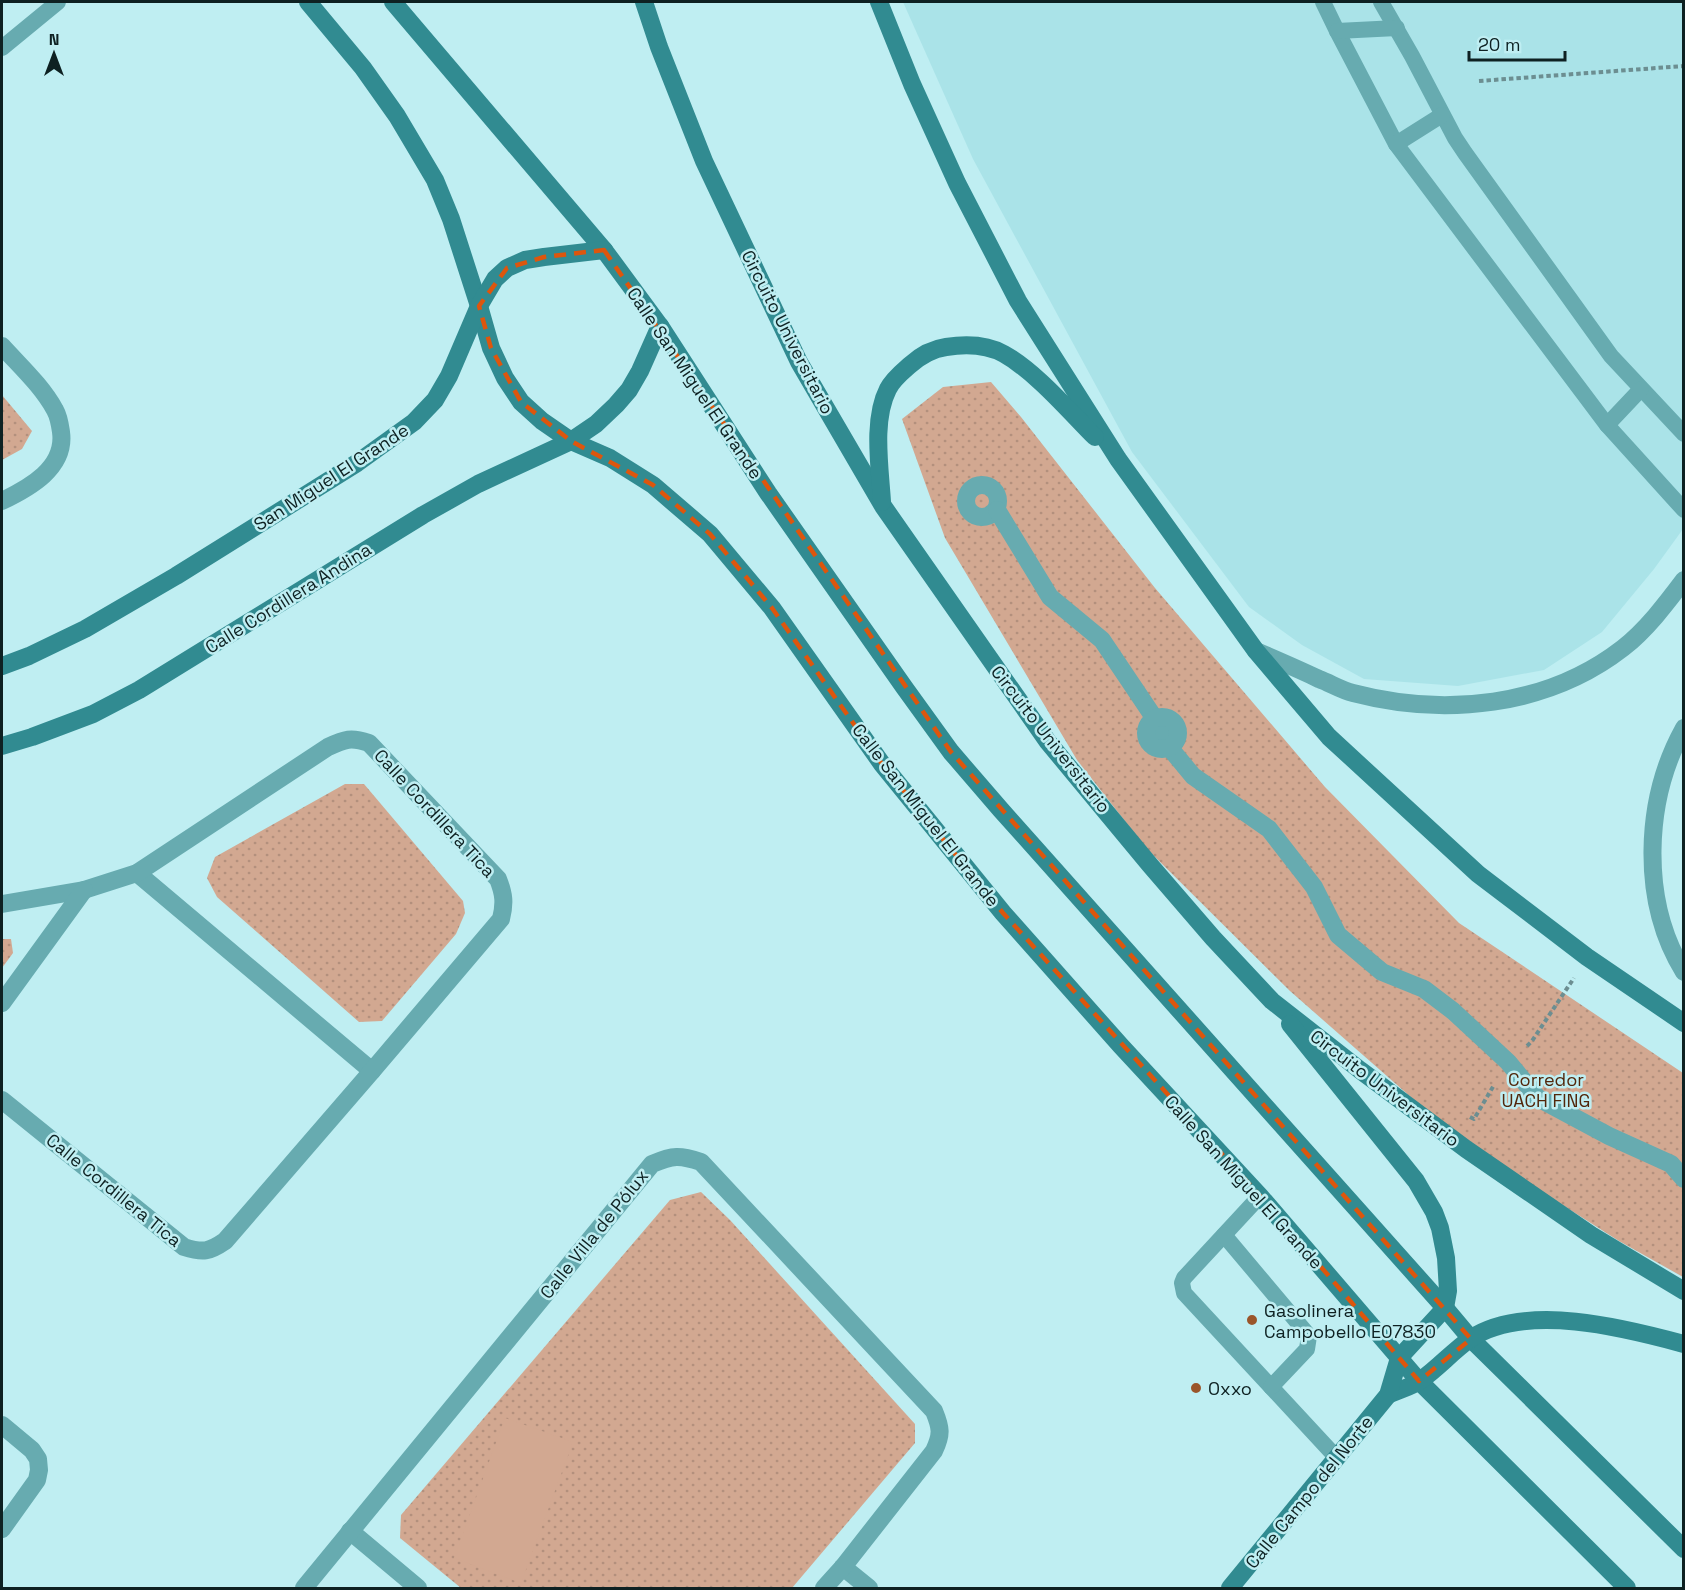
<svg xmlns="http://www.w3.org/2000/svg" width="1685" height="1590" viewBox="0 0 1685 1590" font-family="'Space Grotesk',sans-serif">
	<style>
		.built { fill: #aae3e8 }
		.grass { fill: url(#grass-dots) }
		.pitch { fill: #d2a891 }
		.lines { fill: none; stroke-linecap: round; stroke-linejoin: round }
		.path { stroke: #6c8e91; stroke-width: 4; stroke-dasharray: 4.5 3; stroke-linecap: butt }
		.lane { stroke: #67abb0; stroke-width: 16 }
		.street { stroke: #67abb0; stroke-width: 18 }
		.secondary { stroke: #318b91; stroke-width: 18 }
		.marked { fill: none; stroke: #dd560d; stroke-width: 4.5; stroke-dasharray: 12 8; stroke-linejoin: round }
		.poi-dot { fill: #9a552a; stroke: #bfeef2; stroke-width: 2 }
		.labels { text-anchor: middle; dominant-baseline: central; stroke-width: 5; stroke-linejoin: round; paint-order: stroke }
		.street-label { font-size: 18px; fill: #0e2122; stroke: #bfeef2 }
		.park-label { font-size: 18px; fill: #52270b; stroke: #bfeef2 }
		.poi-label { font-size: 18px; fill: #0e2122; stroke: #bfeef2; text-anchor: start }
	</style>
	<defs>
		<pattern id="grass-dots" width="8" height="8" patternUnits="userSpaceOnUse" patternTransform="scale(1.5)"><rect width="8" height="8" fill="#d2a891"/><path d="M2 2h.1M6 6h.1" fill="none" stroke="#b3907d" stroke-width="1.8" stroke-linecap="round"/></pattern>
	</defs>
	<rect width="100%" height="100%" fill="#bfeef2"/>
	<polygon class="built" points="903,2 1683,2 1683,529 1654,569 1602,632 1544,670 1458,686 1364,679 1302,645 1249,607 1132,452 973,159"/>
	<g class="grass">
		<polygon points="991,382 1021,417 1155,588 1325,787 1459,923 1683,1073 1683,1277 1619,1241 1495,1162 1437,1120 1290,991 1146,848 1077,760 945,538 902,419 943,387"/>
		<polygon points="2,395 32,431 22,449 2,460"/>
		<polygon points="345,784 364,784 463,901 465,913 456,934 382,1021 359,1022 217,897 207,878 215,857"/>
		<polygon points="2,939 11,939 13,953 2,968"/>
		<polygon points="701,1192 730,1220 915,1424 915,1443 792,1588 461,1588 400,1538 401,1515 670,1200"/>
	</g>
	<polygon class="pitch" points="505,1418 573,1442 521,1583 454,1558"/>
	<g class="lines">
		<g class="path">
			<polyline points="1479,81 1684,66"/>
			<polyline points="1527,1046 1532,1041 1574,978"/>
			<polyline points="1470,1117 1474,1119 1494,1085"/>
		</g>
		<g class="lane">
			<polyline points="1323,2 1337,31 1396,144 1607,425 1684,510"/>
			<polyline points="1381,2 1412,56 1455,138 1465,153 1611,356 1684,434"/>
			<polyline points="1337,31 1397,28"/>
			<polyline points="2,48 58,2"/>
			<polyline points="1396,144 1442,115"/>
			<polyline points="1607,425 1641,389"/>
			<polyline points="1260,1196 1184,1278 1182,1283 1184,1293 1336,1457"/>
			<polyline points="1224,1235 1309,1336 1307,1349 1271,1387"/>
		</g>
		<g class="street">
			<path d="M2,346C20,366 42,386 55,410C59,417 60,425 61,432C66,468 29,488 2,501"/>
			<circle cx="982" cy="501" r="16"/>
			<polyline points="997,510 1050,597 1102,640 1155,719 1169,747 1193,776 1269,829 1314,887 1338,935 1382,972 1424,989 1453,1011 1508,1062 1538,1098 1609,1136 1671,1164 1684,1179"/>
			<path d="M1256,651C1277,660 1298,669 1319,679C1330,683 1341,690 1353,693C1444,717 1547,707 1623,648C1646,630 1666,604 1684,580"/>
			<circle cx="1162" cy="733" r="16"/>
			<path d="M1684,728C1644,800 1640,901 1684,972"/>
			<polyline points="137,873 372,1071"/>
			<path d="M2,904L84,890L137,873L328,747C345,739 351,737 369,743L498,879C504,894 505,903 501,919L372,1071L225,1241C209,1252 203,1253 184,1247L2,1100"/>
			<polyline points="2,1003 84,890"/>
			<polyline points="2,1425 32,1450 38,1459 39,1470 37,1480 2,1529"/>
			<polyline points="350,1531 418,1588"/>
			<polyline points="843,1567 869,1588"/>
			<path d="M304,1588L652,1164C673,1155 680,1155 701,1162L934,1411C941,1428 942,1434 934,1451L843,1567L824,1588"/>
		</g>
		<g class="secondary">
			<polyline points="308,2 363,68 397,116 435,180 451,219 479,306 491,348 505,378 521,402 542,421 571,441 610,458 653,485 710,534 772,608 882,764 1003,913 1121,1046 1260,1196 1419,1381 1627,1588"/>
			<polyline points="393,2 604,250 660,326 768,493 904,687 951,752 1001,810 1445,1308 1471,1339 1684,1549"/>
			<polyline points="644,2 659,47 704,161 799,362 883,506 1048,742 1150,865 1213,938 1272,1001 1360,1070 1466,1149 1591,1235 1684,1291"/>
			<polyline points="879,2 912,84 957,183 1018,301 1118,459 1256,651 1329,737 1478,874 1587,957 1684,1023"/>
			<path d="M882,502C880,468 872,420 888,389C893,379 902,372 910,365C920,356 932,349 946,347C965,344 986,344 1004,354C1036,372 1069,411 1095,437"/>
			<polyline points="2,666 29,656 85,629 176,576 357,463 414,422 435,400 449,376 479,306 495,279 507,268 525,260 544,257 604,250"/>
			<polyline points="2,746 32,737 93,714 139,690 423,515 478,484 571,441 596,424 616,405 629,390 640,371 660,326"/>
			<path d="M1388,1395C1398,1390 1412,1387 1421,1380C1438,1368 1453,1351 1470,1339C1525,1302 1625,1328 1684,1344"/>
			<polyline points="1230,1588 1388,1395 1399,1358 1445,1308 1448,1291 1446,1258 1440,1228 1434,1212 1416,1181 1290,1024"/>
		</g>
	</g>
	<path class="marked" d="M604,250L951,752L1471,1339L1419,1381L1260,1196L1003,913L882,764L772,608L710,534L653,485L571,441L521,402L491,348L479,306L507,268L544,257Z"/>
	<g class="poi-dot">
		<circle cx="1252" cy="1320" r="6"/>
		<circle cx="1196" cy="1388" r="6"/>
	</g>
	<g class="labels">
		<g class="street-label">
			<text transform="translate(788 332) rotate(63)">Circuito Universitario</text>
			<text transform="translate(695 383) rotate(56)">Calle San Miguel El Grande</text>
			<text transform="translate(331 477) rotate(-33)">San Miguel El Grande</text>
			<text transform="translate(288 598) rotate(-32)">Calle Cordillera Andina</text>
			<text transform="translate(1051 739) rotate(52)">Circuito Universitario</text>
			<text transform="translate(435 813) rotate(47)">Calle Cordillera Tica</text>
			<text transform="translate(926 815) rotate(52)">Calle San Miguel El Grande</text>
			<text transform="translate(1385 1088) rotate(37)">Circuito Universitario</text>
			<text transform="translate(1244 1182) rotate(48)">Calle San Miguel El Grande</text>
			<text transform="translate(114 1190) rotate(39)">Calle Cordillera Tica</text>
			<text transform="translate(594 1234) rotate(-51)">Calle Villa de Pólux</text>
			<text transform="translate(1309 1492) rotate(-51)">Calle Campo del Norte</text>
		</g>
		<g class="park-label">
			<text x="1546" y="1079">Corredor<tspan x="1546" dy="21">UACH FING</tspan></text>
		</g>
		<g class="poi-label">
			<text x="1264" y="1310">Gasolinera<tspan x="1264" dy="21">Campobello E07830</tspan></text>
			<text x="1208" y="1388">Oxxo</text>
		</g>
	</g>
	<rect width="1685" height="1590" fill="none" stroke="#0e2122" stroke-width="6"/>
	<g transform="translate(54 54)" stroke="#bfeef2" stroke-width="4.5" paint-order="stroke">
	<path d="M0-4.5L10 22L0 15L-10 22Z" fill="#0e2122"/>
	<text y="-9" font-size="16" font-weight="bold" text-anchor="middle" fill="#0e2122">N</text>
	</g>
	<path d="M1469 51v9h96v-9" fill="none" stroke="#0e2122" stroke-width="3"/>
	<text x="1478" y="51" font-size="18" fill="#0e2122" stroke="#bfeef2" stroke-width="4.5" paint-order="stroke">20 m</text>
</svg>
